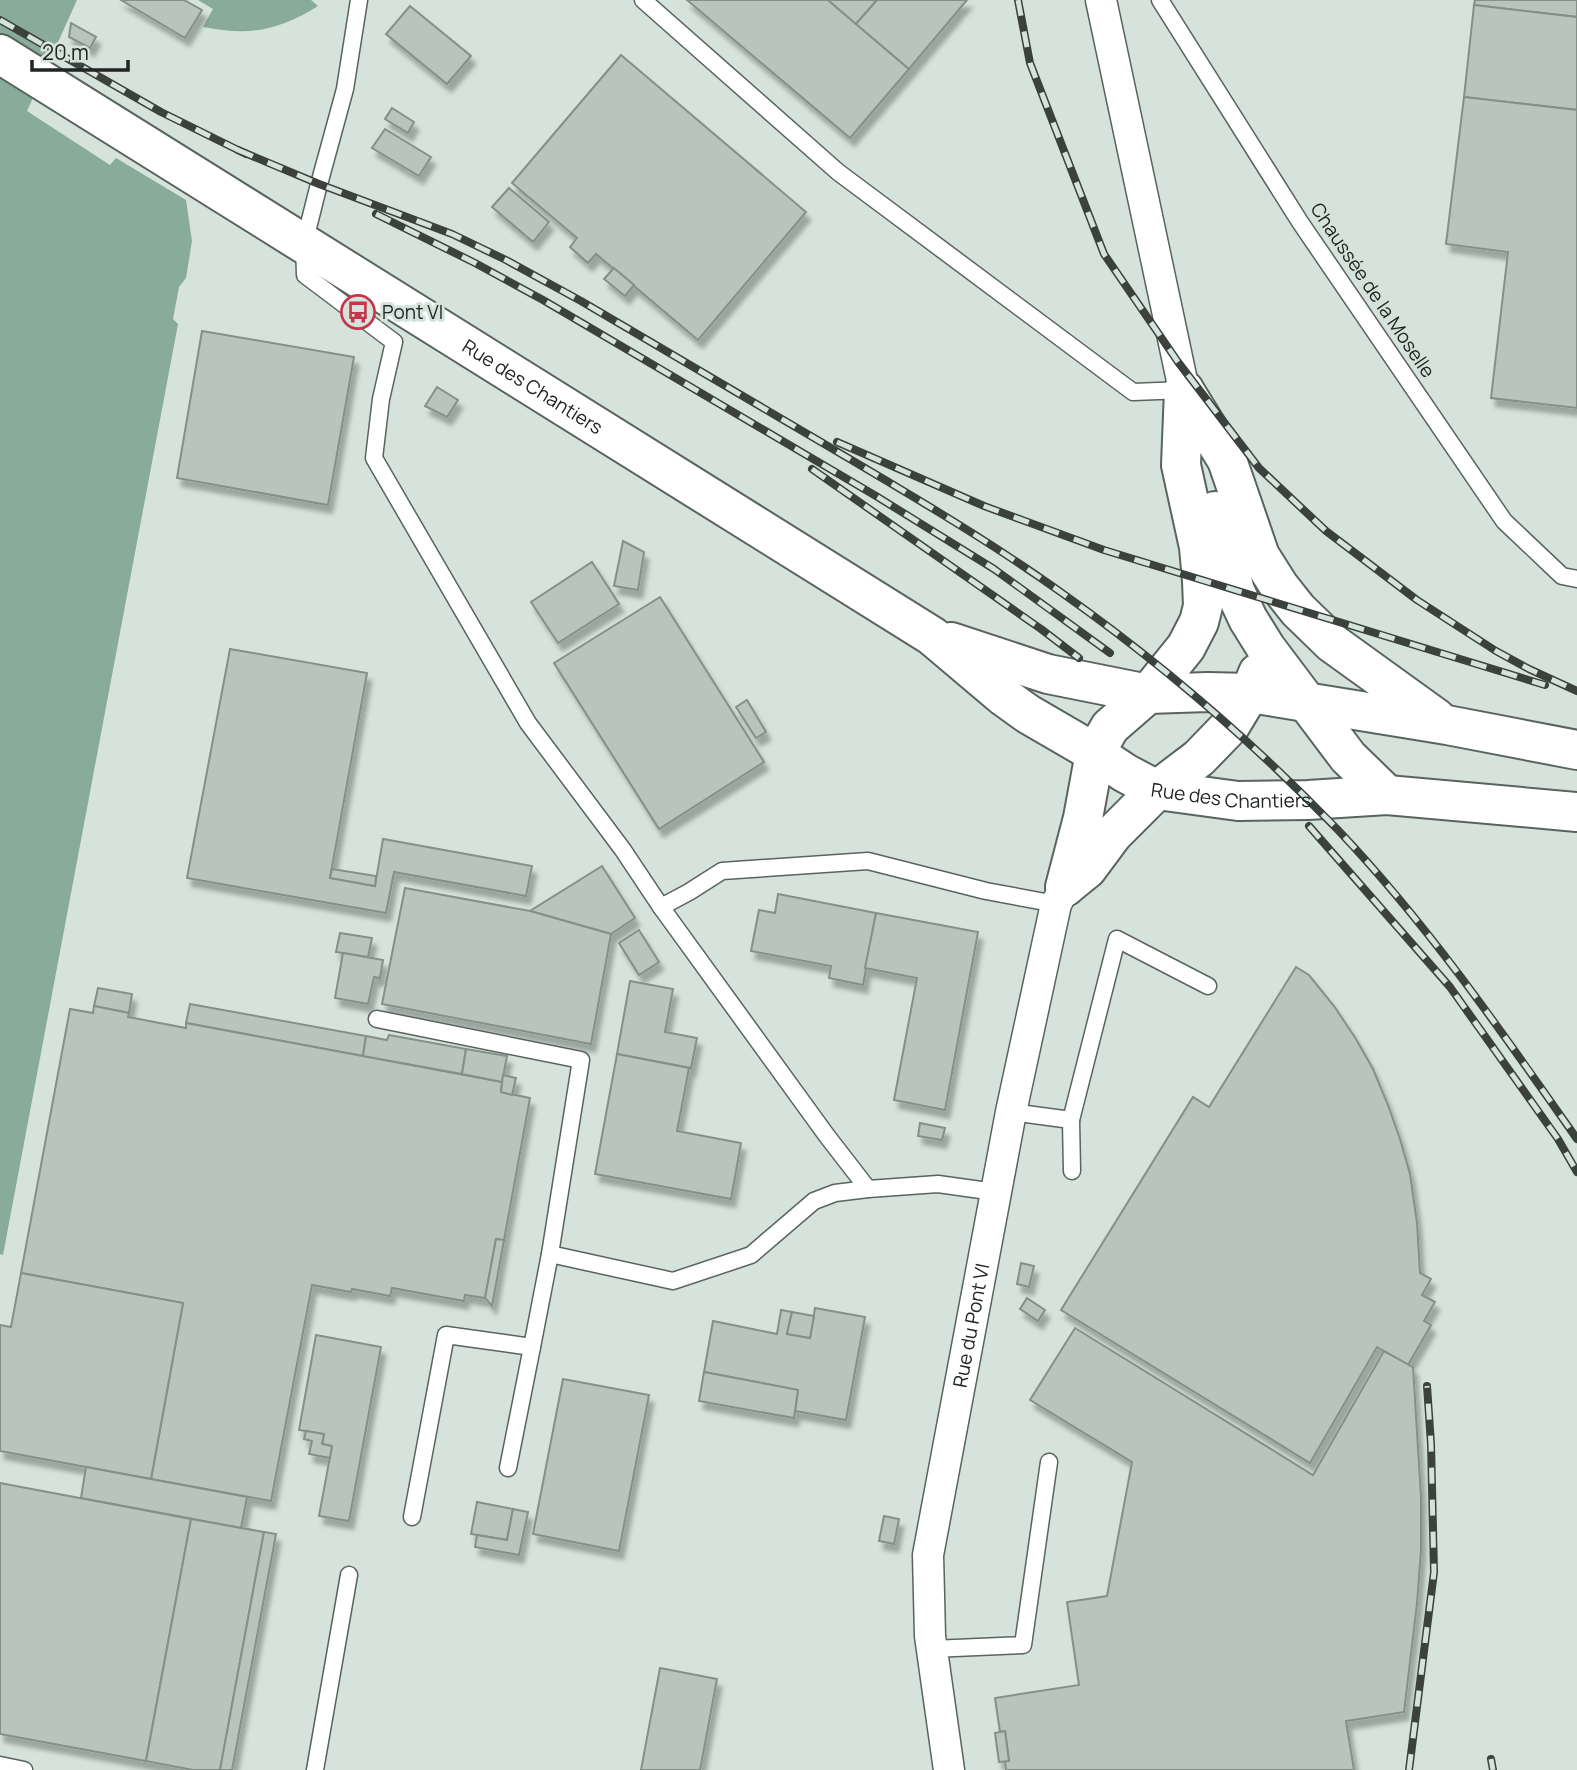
<svg xmlns="http://www.w3.org/2000/svg" width="1577" height="1770" viewBox="0 0 1577 1770" font-family="Manrope,sans-serif">
	<style>
		.water { fill: #89ab9a }
		.building { fill: #b8c5be; stroke: #849089; stroke-width: 2; filter: url(#shadow) }
		.lines { fill: none; stroke-linecap: round; stroke-linejoin: round }
		.service-casing { stroke: #58645d; stroke-width: 19 }
		.minor-casing { stroke: #58645d; stroke-width: 33 }
		.tertiary-casing { stroke: #58645d; stroke-width: 42 }
		.service { stroke: #fff; stroke-width: 16 }
		.minor { stroke: #fff; stroke-width: 30 }
		.tertiary { stroke: #fff; stroke-width: 38 }
		.rail-casing { stroke: #3b423e; stroke-width: 8 }
		.rail { stroke: #d5e3dc; stroke-width: 5; stroke-dasharray: 16; stroke-linecap: butt }
		.labels { text-anchor: middle; dominant-baseline: central; stroke-width: 6; stroke-linejoin: round; paint-order: stroke }
		.street-label { font-size: 19px; fill: #202522; stroke: #d5e3dc }
		.poi-label { font-size: 19px; fill: #202522; stroke: #d5e3dc; text-anchor: start }
	</style>
	<defs>
		<filter id="shadow"><feDropShadow dx="4.5" dy="8" stdDeviation="2" flood-color="#0004"/></filter>
	</defs>
	<rect width="100%" height="100%" fill="#d5e3dc"/>
	<g class="water">
		<polygon points="0,0 77,0 27,111 110,165 116,158 186,200 192,241 186,278 179,287 173,319 178,324 3,1255 0,1254"/>
		<path d="M198,0H311L318,6C278,31 249,36 203,27L213,9Z"/>
	</g>
	<g class="building">
		<polygon points="121,0 184,0 202,10 185,38"/>
		<polygon points="687,0 828,0 909,69 850,138"/>
		<polygon points="828,0 877,0 856,24"/>
		<polygon points="877,0 967,0 909,69 856,24"/>
		<polygon points="1475,0 1577,0 1577,17 1474,5"/>
		<polygon points="1474,5 1577,17 1577,110 1464,97"/>
		<polygon points="410,6 471,56 447,84 386,34"/>
		<polygon points="71,23 96,37 90,48 69,37"/>
		<polygon points="621,55 806,212 698,340 596,254 588,263 570,247 577,238 512,183"/>
		<polygon points="1464,97 1577,110 1577,408 1491,398 1508,252 1446,244"/>
		<polygon points="392,108 414,122 408,133 385,119"/>
		<polygon points="385,129 431,157 419,176 372,148"/>
		<polygon points="509,188 549,222 533,242 492,207"/>
		<polygon points="614,268 634,285 625,296 604,279"/>
		<polygon points="202,331 354,357 328,505 177,478"/>
		<polygon points="437,387 458,400 447,417 425,406"/>
		<polygon points="623,541 644,552 638,590 614,586"/>
		<polygon points="592,562 619,604 558,643 531,602"/>
		<polygon points="660,597 764,762 659,829 554,663"/>
		<polygon points="230,649 367,673 330,878 375,886 383,839 532,866 526,896 394,872 386,913 187,878"/>
		<polygon points="747,700 766,732 756,738 736,707"/>
		<polygon points="602,866 635,918 611,934 530,911"/>
		<polygon points="332,869 376,876 375,886 330,878"/>
		<polygon points="405,888 530,911 611,934 591,1044 382,1004"/>
		<polygon points="778,894 876,913 863,985 829,978 831,966 751,951 759,910 775,913"/>
		<polygon points="876,913 978,932 945,1110 894,1100 917,978 865,968"/>
		<polygon points="639,930 659,962 639,975 619,943"/>
		<polygon points="340,933 372,938 368,957 336,952"/>
		<polygon points="343,953 383,960 380,978 374,977 368,1004 335,998"/>
		<polygon points="1296,967 1309,975 1334,1006 1356,1039 1373,1069 1388,1105 1400,1139 1410,1174 1417,1223 1420,1273 1431,1279 1422,1295 1435,1302 1424,1321 1431,1325 1408,1365 1377,1347 1310,1463 1061,1310 1193,1097 1209,1107"/>
		<polygon points="630,981 673,989 665,1032 697,1038 691,1068 617,1054"/>
		<polygon points="98,988 132,994 129,1013 94,1006"/>
		<polygon points="190,1004 366,1036 363,1056 186,1023"/>
		<polygon points="94,1006 129,1013 128,1017 186,1028 186,1023 502,1082 501,1092 530,1098 504,1240 496,1239 485,1298 465,1295 464,1301 392,1288 390,1296 352,1289 351,1292 312,1285 271,1501 151,1479 183,1303 21,1273 70,1009 93,1013"/>
		<polygon points="389,1035 466,1049 462,1074 363,1056 366,1036 387,1040"/>
		<polygon points="466,1049 507,1056 502,1082 462,1074"/>
		<polygon points="617,1054 689,1068 677,1131 741,1143 731,1199 595,1174"/>
		<polygon points="503,1075 516,1078 512,1095 501,1092"/>
		<polygon points="920,1123 945,1128 942,1140 918,1136"/>
		<polygon points="496,1239 504,1240 492,1306 485,1298"/>
		<polygon points="1021,1263 1034,1266 1029,1287 1017,1284"/>
		<polygon points="21,1273 183,1303 151,1479 0,1451 0,1325 11,1327"/>
		<polygon points="1027,1298 1045,1310 1038,1321 1020,1309"/>
		<polygon points="815,1308 865,1317 846,1420 795,1411 798,1390 704,1372 713,1321 777,1334 781,1310 792,1312 787,1334 810,1338"/>
		<polygon points="792,1312 814,1316 810,1338 787,1334"/>
		<polygon points="1075,1328 1313,1475 1384,1351 1413,1367 1421,1497 1421,1550 1417,1603 1404,1712 1346,1721 1354,1770 1006,1770 1005,1761 1009,1761 1005,1731 1000,1732 995,1698 1079,1685 1067,1602 1107,1596 1132,1462 1030,1400"/>
		<polygon points="316,1335 381,1347 349,1521 319,1516 332,1446 322,1444 324,1434 299,1430"/>
		<polygon points="704,1372 798,1390 794,1418 699,1401"/>
		<polygon points="563,1379 649,1395 619,1551 533,1534"/>
		<polygon points="306,1431 324,1434 322,1444 332,1446 330,1458 309,1454 312,1441 304,1439"/>
		<polygon points="86,1467 247,1497 241,1528 81,1498"/>
		<polygon points="0,1483 191,1519 146,1761 0,1734"/>
		<polygon points="477,1502 513,1509 507,1540 471,1534"/>
		<polygon points="513,1509 528,1512 519,1555 475,1547 477,1535 507,1540"/>
		<polygon points="884,1516 899,1519 894,1544 879,1541"/>
		<polygon points="191,1519 264,1532 220,1770 193,1770 146,1761"/>
		<polygon points="264,1532 276,1534 232,1770 220,1770"/>
		<polygon points="660,1668 717,1679 700,1770 641,1770"/>
		<polygon points="1005,1731 1009,1761 999,1762 995,1733"/>
	</g>
	<g class="lines">
		<g class="service-casing">
			<g id="service">
				<polyline points="359,0 345,89 318,188 304,244 305,275 394,342 381,399 374,458 528,723 623,850 661,907 827,1136 868,1189 938,1184 995,1192"/>
				<polyline points="643,0 838,172 1133,392 1184,390"/>
				<polyline points="1160,0 1300,222 1504,521 1562,576 1577,579"/>
				<polyline points="661,907 689,892 722,871 868,861 986,891 1056,904"/>
				<polyline points="377,1019 581,1060 550,1254 673,1281 751,1255 814,1201 835,1193 868,1189"/>
				<polyline points="1011,1112 1071,1120 1117,939 1208,986"/>
				<polyline points="1071,1120 1072,1171"/>
				<polyline points="508,1468 532,1347"/>
				<polyline points="412,1517 446,1335 532,1347 550,1254"/>
				<polyline points="932,1649 1023,1645 1049,1462"/>
				<polyline points="0,1765 24,1770"/>
				<polyline points="315,1770 349,1575"/>
			</g>
		</g>
		<g class="minor-casing">
			<g id="minor">
				<polyline points="1101,0 1184,390"/>
				<path id="s1" d="M949,1770L930,1636L928,1555L1011,1112L1056,904L1065,887"/>
			</g>
		</g>
		<g class="tertiary-casing">
			<g id="tertiary">
				<path id="s2" d="M0,54L932,636L1003,696L1028,714L1095,753L1125,773L1157,790L1238,801L1308,800L1387,795L1577,812"/>
				<polyline points="1184,390 1227,460 1260,556 1279,586 1298,610 1332,643 1436,718"/>
				<polyline points="1215,511 1235,591 1248,619 1266,648 1348,757 1387,795"/>
				<polyline points="951,642 1048,674 1148,694 1208,692 1250,693 1447,725 1577,750"/>
				<polyline points="1066,886 1087,869 1113,834 1157,790 1199,758 1230,726 1250,693 1258,673"/>
				<polyline points="1065,887 1083,818 1095,753 1110,727 1148,694 1186,647 1199,622 1203,606 1202,581 1199,547 1181,465 1184,390"/>
			</g>
		</g>
		<use href="#service" class="service"/>
		<use href="#minor" class="minor"/>
		<use href="#tertiary" class="tertiary"/>
		<g class="rail-casing">
			<g id="rail">
				<polyline points="1018,0 1030,63 1104,254 1178,362 1259,468 1326,531 1417,600 1496,651 1529,669 1577,691"/>
				<polyline points="0,20 161,112 246,154"/>
				<path d="M238,150L319,184L452,234L506,260L581,301C661,348 741,395 821,442C902,490 985,538 1062,593C1161,663 1254,743 1338,830C1428,925 1502,1032 1577,1139"/>
				<polyline points="376,214 475,263 543,300 876,496 994,569 1110,653"/>
				<polyline points="837,442 984,506 1104,550 1545,685"/>
				<polyline points="812,469 1041,629 1079,658"/>
				<polyline points="1309,826 1450,987 1558,1139 1577,1172"/>
				<polyline points="1491,1759 1493,1770"/>
				<polyline points="1409,1770 1434,1572 1431,1444 1427,1386"/>
			</g>
		</g>
		<use href="#rail" class="rail"/>
	</g>
	<defs>
		<g id="bus-ring" transform="scale(1.75)"><circle r="9.5" fill="#d5e3dc" stroke="#c63549" stroke-width="1.5"/><path d="M-5-6H5V4H4V6H2V4H-2V6H-4V4H-5ZM-3.5-4V0h7V-4ZM-3.5 1.2v1.5H-2V1.2ZM2 1.2v1.5H3.5V1.2Z" fill="#c63549"/></g>
	</defs>
	<g fill-rule="evenodd">
		<use href="#bus-ring" x="358" y="312"/>
	</g>
	<g class="labels">
		<g class="street-label">
			<text transform="translate(1373 290) rotate(56)">Chaussée de la Moselle</text>
			<text stroke="none"><textPath href="#s2" startOffset="628">Rue des Chantiers</textPath></text>
			<text stroke="none"><textPath href="#s2" startOffset="1447">Rue des Chantiers</textPath></text>
			<text stroke="none"><textPath href="#s1" startOffset="450">Rue du Pont VI</textPath></text>
		</g>
		<g class="poi-label">
			<text x="382" y="312">Pont VI</text>
		</g>
	</g>
	<path d="M32 60v10h96v-10" fill="none" stroke="#202522" stroke-width="3.5"/>
	<text x="42" y="60" font-size="21" fill="#202522" stroke="#d5e3dc" stroke-width="5" paint-order="stroke">20 m</text>
</svg>
